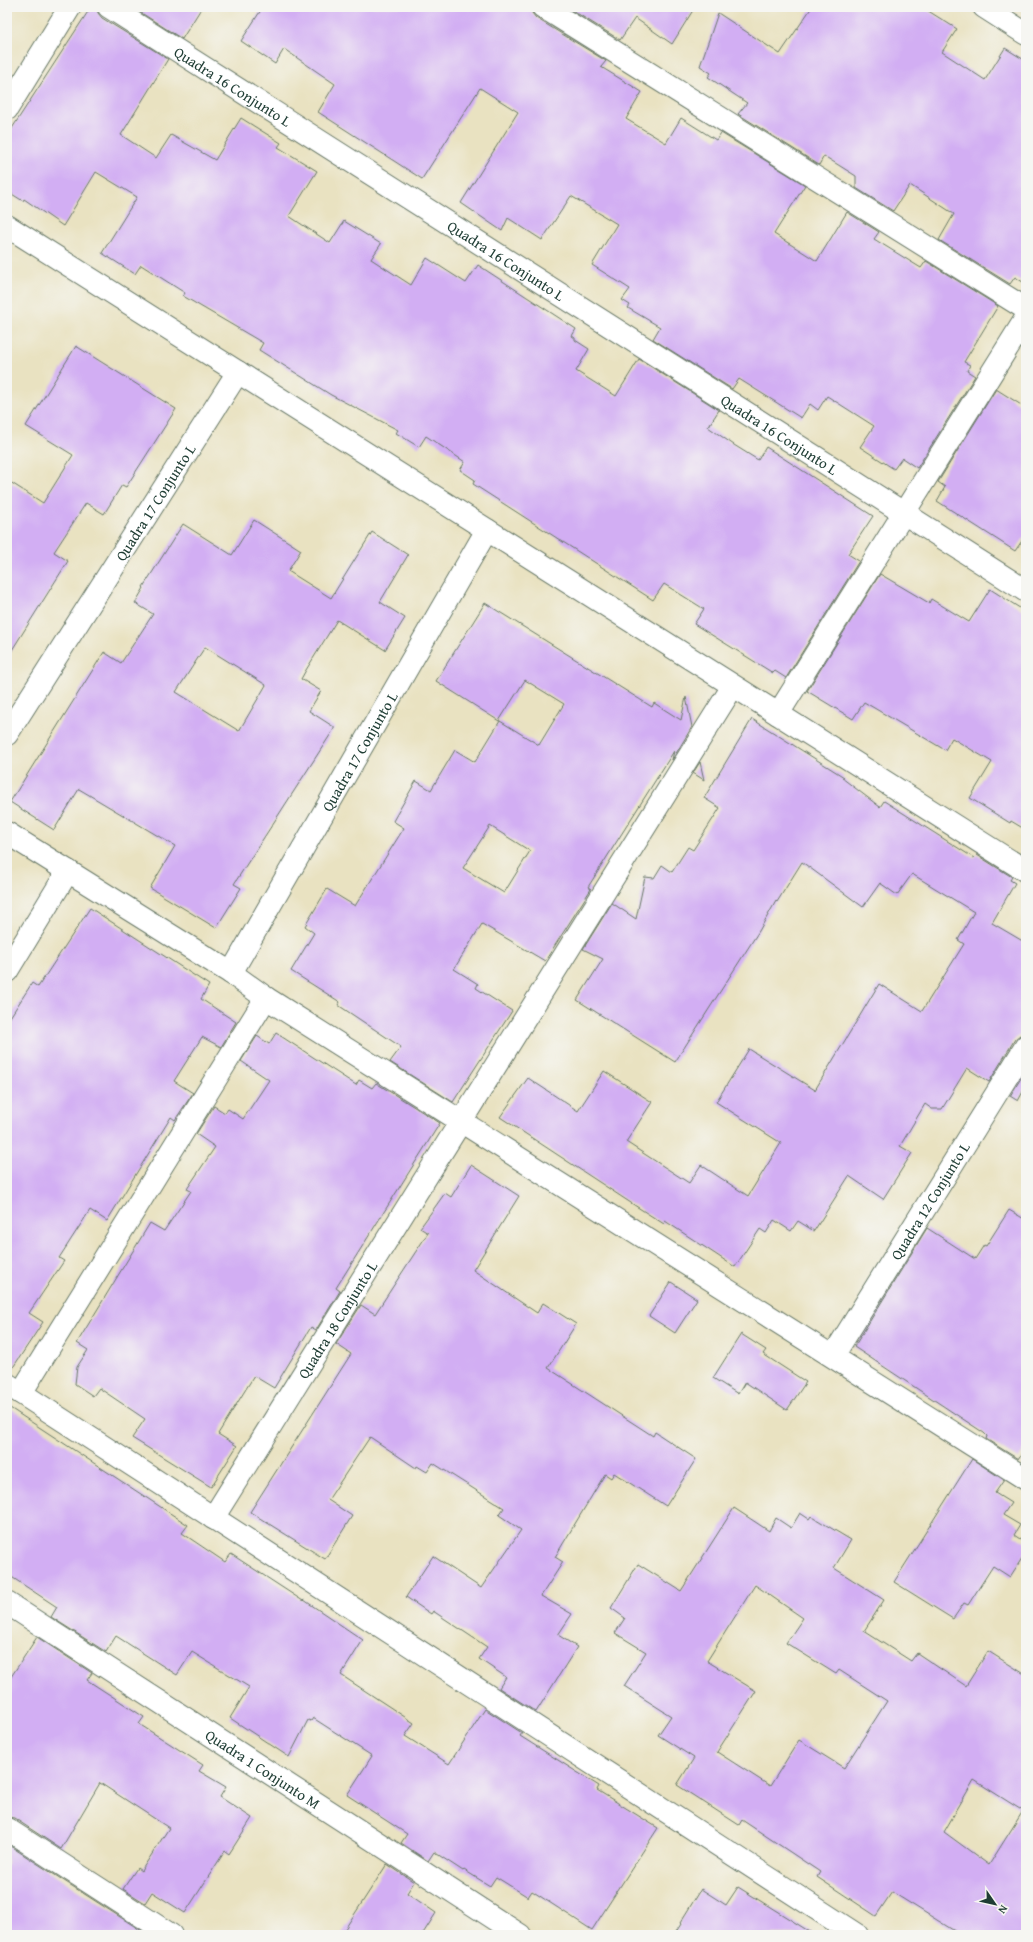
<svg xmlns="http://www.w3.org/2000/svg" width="1033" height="1942" viewBox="0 0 1033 1942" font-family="'Gentium Book Plus',serif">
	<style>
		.building { fill: #d2aef3; fill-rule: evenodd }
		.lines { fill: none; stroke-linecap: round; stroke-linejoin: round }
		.street-casing { stroke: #667765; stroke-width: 24 }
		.street { stroke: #fff; stroke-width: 22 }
		.labels { text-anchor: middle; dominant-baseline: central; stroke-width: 3; stroke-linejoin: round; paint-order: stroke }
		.street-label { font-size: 15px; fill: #1f3d34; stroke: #f6f6f2 }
	</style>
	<rect width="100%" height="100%" fill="#f6f6f2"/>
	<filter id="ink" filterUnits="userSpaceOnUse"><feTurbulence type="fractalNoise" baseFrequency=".025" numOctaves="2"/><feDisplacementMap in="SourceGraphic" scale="8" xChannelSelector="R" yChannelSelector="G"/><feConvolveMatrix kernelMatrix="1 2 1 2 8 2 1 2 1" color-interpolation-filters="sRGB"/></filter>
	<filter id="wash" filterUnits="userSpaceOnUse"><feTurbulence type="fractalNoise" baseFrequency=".012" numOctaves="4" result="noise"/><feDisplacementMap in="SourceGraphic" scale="16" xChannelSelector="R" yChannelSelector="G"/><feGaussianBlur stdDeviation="0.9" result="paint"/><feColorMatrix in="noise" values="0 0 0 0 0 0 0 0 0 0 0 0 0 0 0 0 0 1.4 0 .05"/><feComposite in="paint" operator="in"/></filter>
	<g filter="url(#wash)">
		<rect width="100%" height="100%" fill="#e9e2c1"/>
		<g id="blocks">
			<g class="building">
				<polygon points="91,7 97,7 98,13 102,18 168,59 121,135 156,158 171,135 215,160 241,118 281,143 278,147 317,171 289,216 330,243 344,221 381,244 371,259 411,285 427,258 466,283 478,265 576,329 572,336 575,338 575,340 589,349 576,371 616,396 639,359 719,410 708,427 734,445 758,460 766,447 873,516 848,554 859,561 786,678 775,671 773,673 694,624 704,609 664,584 653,600 473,484 475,480 460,470 465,462 426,436 419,447 396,433 398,430 331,395 259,350 263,343 183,296 185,293 141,265 135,274 102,253 137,197 96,172 63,226 24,199 23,201 7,191 7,136"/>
				<polygon points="132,7 202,7 182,39"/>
				<polygon points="263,7 531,7 532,13 536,18 606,61 601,67 642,92 626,119 666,143 681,118 716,140 721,133 805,185 774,234 817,261 847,212 879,232 874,239 921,268 926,261 998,306 964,362 970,365 967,371 975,376 917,468 902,458 894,469 860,447 874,426 827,396 818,410 810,404 801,418 739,379 732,389 653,339 660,327 628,308 630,305 622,300 630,289 592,265 617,224 571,196 542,240 508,218 502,231 461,203 518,112 480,88 422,179 318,112 335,84 284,49 275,64 241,41"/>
				<polygon points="567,7 695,7 672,44 635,18 620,40"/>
				<polygon points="812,7 922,7 957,29 942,52 985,80 1005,48 1026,61 1026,284 1015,277 1010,284 939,240 954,214 910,185 893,211 856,188 856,176 824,156 819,165 738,114 747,103 708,77 711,73 700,66 718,13 780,54"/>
				<polygon points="76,346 176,409 126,487 122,485 104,514 86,503 54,552 68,561 7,658 7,480 43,503 73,455 26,426"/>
				<polygon points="996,389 1026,408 1026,535 1015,551 937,501 945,487 938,482"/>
				<path d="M254,520L301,550L288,571L331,598L372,532L408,555L380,602L405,618L385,650L337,620L306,670L301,679L321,691L309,711L334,727V729L234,884L241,888L216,928L150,888L175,846L79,789L54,830L10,802L104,652L121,663L153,614L135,603L144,588L143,587L183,524L232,555ZM205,647L266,685L239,731L176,692Z"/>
				<polygon points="880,574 929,603 931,599 969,622 990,589 1026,612 1026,830 1011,821 1010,823 970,798 992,762 952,738 945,750 864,702 853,719 807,691"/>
				<path d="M485,603L652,707L654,703L681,720L686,697L692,727L672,760L674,751L588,887L591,889L545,961L482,924L454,969L478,984L476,988L512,1011L453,1102L390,1062L401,1047L338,1005L340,1002L291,971L314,933L305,926L327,889L355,906L404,828L393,821L416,781L431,790L455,750L475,762L500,721L539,745L564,704L525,680L499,721L436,681ZM490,826L530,851L504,893L463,868Z"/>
				<polygon points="752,719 844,777 842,778 880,807 884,801 974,858 977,855 1012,877 1010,880 1015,883 992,923 1026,943 1026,1034 1020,1035 1015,1039 989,1082 967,1068 942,1109 932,1109 925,1104 900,1146 912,1153 883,1199 849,1176 814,1231 798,1221 791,1231 774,1220 766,1233 760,1229 735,1267 665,1221 664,1224 631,1203 500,1117 528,1078 578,1111 604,1071 652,1102 626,1142 689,1183 701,1165 748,1196 781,1143 716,1102 749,1049 815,1090 879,984 922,1011 964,944 958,940 974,912 912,874 897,895 880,883 863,907 802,862 777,902 776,901 759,931 675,1062 577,1000 603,959 583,949 612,903 636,919 645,877 654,878 662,865 672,872 688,847 693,850 720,808 704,798"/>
				<polygon points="700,762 704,780 693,773"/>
				<polygon points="90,908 209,985 201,999 236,1022 221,1047 202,1037 174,1081 193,1093 175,1120 171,1117 107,1221 90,1210 59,1258 64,1261 29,1313 43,1322 10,1372 7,1372 7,1022 32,983 38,987"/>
				<polygon points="276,1033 356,1085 359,1080 372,1088 376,1083 440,1123 336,1288 340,1291 316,1330 311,1327 274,1388 254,1376 218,1434 237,1446 211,1487 132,1438 145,1419 99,1388 93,1396 75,1384 77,1367 88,1350 77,1343 150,1223 164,1231 191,1191 187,1189 215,1147 196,1134 214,1106 225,1113 228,1109 243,1119 269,1080 241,1061 257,1036 269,1044"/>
				<polygon points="1026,1070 1026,1086 1018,1101 1010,1096"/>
				<polygon points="471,1165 519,1196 473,1270 537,1313 543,1303 576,1324 548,1368 653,1436 655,1432 696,1459 666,1506 614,1473 611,1478 605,1474 555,1557 563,1562 541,1596 572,1614 558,1635 577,1647 536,1712 499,1688 506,1677 479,1659 487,1647 433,1611 431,1614 406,1597 433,1556 481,1588 521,1530 499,1515 504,1508 433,1463 427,1472 417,1466 416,1468 370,1437 328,1500 352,1516 325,1559 250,1512 351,1354 336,1344 361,1305 375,1314 428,1233 420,1228 445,1193 451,1197"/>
				<polygon points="1009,1210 1026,1220 1026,1447 1018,1459 986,1439 987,1436 984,1433 854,1347 927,1228 975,1259 984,1245 986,1246"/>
				<polygon points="671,1282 697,1299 675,1333 649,1316"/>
				<polygon points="741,1334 766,1350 763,1354 806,1382 787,1410 745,1382 738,1394 713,1378"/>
				<polygon points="7,1406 188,1525 182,1533 225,1562 231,1554 303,1601 304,1600 363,1640 341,1675 414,1723 405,1736 449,1764 485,1709 522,1733 520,1736 599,1786 597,1790 658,1828 592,1930 532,1891 528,1897 496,1877 490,1886 464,1870 463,1871 434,1852 428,1861 401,1843 407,1834 347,1795 372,1756 313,1718 311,1721 308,1720 289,1757 230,1718 249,1687 192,1652 177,1675 116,1636 106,1652 51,1617 57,1607 7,1574"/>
				<polygon points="972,1459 1004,1480 995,1493 1011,1503 1003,1515 1020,1525 1014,1535 1026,1543 1026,1552 1010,1577 993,1566 968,1605 964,1603 953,1619 894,1582"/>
				<path d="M734,1508L769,1531L776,1518L791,1528L800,1513L809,1519L811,1516L851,1540L834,1568L884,1600L864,1631L911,1661L917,1653L966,1686L988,1651L1026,1675V1935H961L892,1892L876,1916L817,1877L820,1872L742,1820L739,1825L677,1785L694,1758L658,1735L671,1716L624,1686L646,1652L615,1633L625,1618L611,1608L638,1564L681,1591ZM755,1585L803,1618L786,1643L836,1674L839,1670L887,1701L844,1768L799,1740L770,1786L717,1752L756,1691L707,1661ZM974,1780L1023,1811L989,1865L944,1832Z"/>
				<polygon points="37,1637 92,1673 87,1680 144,1717 139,1724 203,1765 199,1771 226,1787 220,1797 252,1818 229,1854 225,1851 185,1913 152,1892 145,1903 123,1889 137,1868 141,1871 169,1828 100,1783 61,1849 14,1818 7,1817 7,1683"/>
				<polygon points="7,1844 148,1935 17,1935 7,1929"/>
				<polygon points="387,1864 414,1882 407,1893 436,1913 422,1935 341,1935"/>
				<polygon points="738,1887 815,1935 674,1935 681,1924 680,1923 701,1889 726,1905"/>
			</g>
		</g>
	</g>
	<g filter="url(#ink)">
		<use href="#blocks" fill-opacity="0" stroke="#667765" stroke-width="1"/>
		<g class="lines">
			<g class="street-casing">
				<g id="street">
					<path id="s1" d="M109,7L1026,591"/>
					<polyline points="543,7 1026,309"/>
					<polyline points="984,7 1026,34"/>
					<polyline points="7,109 70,7"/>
					<polyline points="7,226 1026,871"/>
					<polyline points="778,714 1026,318"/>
					<path id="s2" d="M7,734L238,372"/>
					<polyline points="7,833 231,973 266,998 1026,1479"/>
					<polyline points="7,971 68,871"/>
					<path id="s3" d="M231,973L487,530"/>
					<path id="s4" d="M833,1356L1026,1046"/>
					<polyline points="7,1384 857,1935"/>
					<polyline points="21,1393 266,998"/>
					<path id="s5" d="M213,1518L733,686"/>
					<path id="s6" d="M7,1603L520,1935"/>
					<polyline points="7,1829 171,1935"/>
				</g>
			</g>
			<use href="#street" class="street"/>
		</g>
	</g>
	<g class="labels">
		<g class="street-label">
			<text stroke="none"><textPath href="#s1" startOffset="147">Quadra 16 Conjunto L</textPath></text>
			<text stroke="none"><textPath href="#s1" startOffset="471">Quadra 16 Conjunto L</textPath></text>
			<text stroke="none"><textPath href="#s1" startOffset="795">Quadra 16 Conjunto L</textPath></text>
			<text stroke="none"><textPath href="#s2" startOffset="275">Quadra 17 Conjunto L</textPath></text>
			<text stroke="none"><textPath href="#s3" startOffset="256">Quadra 17 Conjunto L</textPath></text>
			<text stroke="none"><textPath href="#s4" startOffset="183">Quadra 12 Conjunto L</textPath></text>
			<text stroke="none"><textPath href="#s5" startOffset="234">Quadra 18 Conjunto L</textPath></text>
			<text stroke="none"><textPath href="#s6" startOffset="305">Quadra 1 Conjunto M</textPath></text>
		</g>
	</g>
	<rect width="1033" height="1942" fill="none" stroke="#f6f6f2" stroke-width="24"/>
	<g transform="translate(995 1904) rotate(124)" stroke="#f6f6f2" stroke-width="3" paint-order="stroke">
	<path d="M0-3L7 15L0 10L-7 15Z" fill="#1f3d34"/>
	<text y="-6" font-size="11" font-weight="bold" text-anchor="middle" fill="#1f3d34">N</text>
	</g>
</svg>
